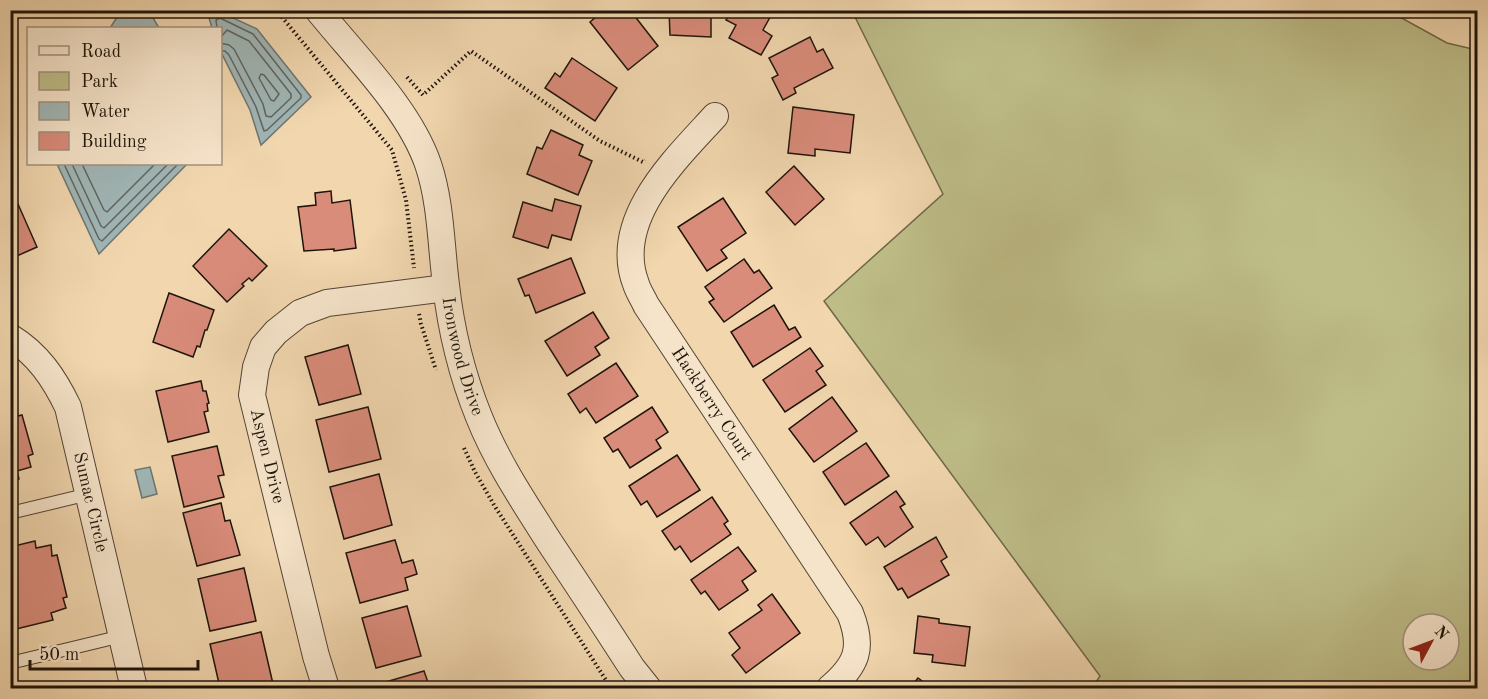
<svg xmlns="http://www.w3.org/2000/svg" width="1488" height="699" viewBox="0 0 1488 699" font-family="'Old Standard TT',serif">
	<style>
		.green { fill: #bebd88; stroke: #6e6849; stroke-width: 1.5; fill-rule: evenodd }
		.water { fill: #a0b6b6; stroke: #6c7571; stroke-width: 1.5 }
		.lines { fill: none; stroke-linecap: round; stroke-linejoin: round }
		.shore { stroke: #5f6560; stroke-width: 1.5 }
		.building { fill: #da8c7b; stroke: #1e140a; stroke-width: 1.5 }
		.service-casing { stroke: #534433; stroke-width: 14 }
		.minor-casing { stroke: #534433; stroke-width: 28 }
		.path { stroke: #1e140a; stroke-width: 4; stroke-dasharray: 1.5 3; stroke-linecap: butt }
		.service { stroke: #f6e4ca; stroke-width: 12 }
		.minor { stroke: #f6e4ca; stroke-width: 26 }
		.labels { text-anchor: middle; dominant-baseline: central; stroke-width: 6; stroke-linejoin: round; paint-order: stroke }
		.street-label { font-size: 18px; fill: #1e140a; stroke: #f6e4ca }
	</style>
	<rect width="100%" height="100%" fill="#f1d6ae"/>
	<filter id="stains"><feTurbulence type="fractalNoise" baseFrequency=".00333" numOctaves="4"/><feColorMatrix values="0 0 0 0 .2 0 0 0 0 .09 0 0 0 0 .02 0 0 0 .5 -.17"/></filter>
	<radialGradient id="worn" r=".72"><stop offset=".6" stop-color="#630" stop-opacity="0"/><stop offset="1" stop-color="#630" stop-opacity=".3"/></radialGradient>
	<path class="green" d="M852,11H1389L1447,43L1477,50V688H1092L1100,676L824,301L943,194ZM1413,624H1449V660H1413Z"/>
	<g class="water">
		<polygon points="121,11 149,11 159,28 110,28"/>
		<polygon points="207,11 218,11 257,29 311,97 261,145 250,110 221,52 220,28 212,28"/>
		<polygon points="57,164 187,164 99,254"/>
		<polygon points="150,467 157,494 142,498 135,470"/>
	</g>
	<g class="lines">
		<g class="shore">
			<polyline points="217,28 216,20 220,18 253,34 301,95 301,98 267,130 264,131 256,107 229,55 225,51 220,51"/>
			<polyline points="220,38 227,30 249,41 291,94 291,98 271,117 266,116 263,104 234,49 229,45 220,43"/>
			<polygon points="261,74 264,75 279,94 274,101 271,100 259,78"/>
			<polyline points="64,164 99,239 102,241 178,164"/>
			<polyline points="72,164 101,226 104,228 168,164"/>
			<polyline points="82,164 104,210 107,212 155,164"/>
		</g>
	</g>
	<g class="building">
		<polygon points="604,10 630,10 658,46 628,70 590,22"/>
		<polygon points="669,10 711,10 711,37 670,35"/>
		<polygon points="732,10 774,10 763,30 772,36 761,55 729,38 736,25 726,20"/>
		<polygon points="810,37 817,52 823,49 833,68 794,88 796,93 783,100 772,78 778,75 769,58"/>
		<polygon points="572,58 617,88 595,121 545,88 555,73 560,77"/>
		<polygon points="793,107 854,115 850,153 815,149 815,156 788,153"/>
		<polygon points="551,130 583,145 579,155 592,161 578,195 527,174 537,147 542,149"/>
		<polygon points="794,166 824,199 795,225 766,192"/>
		<polygon points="10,186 37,247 10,259"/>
		<polygon points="331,191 332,203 350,200 356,248 334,251 334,249 304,251 298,207 316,205 315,193"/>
		<polygon points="723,198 746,233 721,250 727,258 707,271 678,227"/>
		<polygon points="555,199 581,206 571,240 552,235 548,248 513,237 523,202 552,211"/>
		<polygon points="229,229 267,266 252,281 249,278 242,284 244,286 227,302 193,266"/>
		<polygon points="571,258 585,293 536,313 529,295 525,296 518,279"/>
		<polygon points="744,259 754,273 759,270 772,288 724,322 709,302 714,299 705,287"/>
		<polygon points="169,293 214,310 207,330 205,330 200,347 197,346 193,357 153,342"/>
		<polygon points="774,305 789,330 795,327 801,337 753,367 731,332"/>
		<polygon points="593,312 609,338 595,347 600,355 567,376 545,341"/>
		<polygon points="348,345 361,394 319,405 305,357"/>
		<polygon points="810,348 823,366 816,371 826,385 785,412 763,380"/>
		<polygon points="616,363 638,396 596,423 586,408 580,413 568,394"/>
		<polygon points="201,381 203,391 206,391 209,403 207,404 208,411 204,412 209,432 168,442 156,391"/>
		<polygon points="832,397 857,431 814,462 789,429"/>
		<polygon points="16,404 18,416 22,415 33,454 28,456 31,467 17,471 19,479 10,481 10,405"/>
		<polygon points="368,407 381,459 329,472 316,420"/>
		<polygon points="652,407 668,432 656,440 661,448 630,468 618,449 613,452 604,438"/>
		<polygon points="866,443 889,476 845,505 823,472"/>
		<polygon points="217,446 224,475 218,476 224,497 184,507 172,456"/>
		<polygon points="677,455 700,490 657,517 647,501 641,505 629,486"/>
		<polygon points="379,474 392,525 344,539 330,487"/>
		<polygon points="896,491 905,504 900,507 913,527 885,547 878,537 866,545 850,523"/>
		<polygon points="712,497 728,521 724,524 731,534 691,562 680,546 675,550 662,531"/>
		<polygon points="221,503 225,521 230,520 240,555 197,566 183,513"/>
		<polygon points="936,537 947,557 941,561 949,575 908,598 902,588 898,590 884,567"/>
		<polygon points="395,540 402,563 413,560 417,574 405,578 408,590 360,603 346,553"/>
		<polygon points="35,541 36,548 51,545 52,556 57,555 67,597 63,598 66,608 51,613 53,620 12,630 10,547"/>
		<polygon points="738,547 756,571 742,581 748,590 719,610 705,591 701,594 691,580"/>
		<polygon points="244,568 256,621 210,631 198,579"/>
		<polygon points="772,594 800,633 746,673 732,655 740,648 729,633 762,610 758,605"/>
		<polygon points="407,606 421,656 376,668 362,618"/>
		<polygon points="918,616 939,619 939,623 970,627 965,666 932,662 933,655 914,653"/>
		<polygon points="261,632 273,684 252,688 220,688 210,644"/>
		<polygon points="424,671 430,688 384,688 382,683"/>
		<polygon points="918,678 932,688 910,688"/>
	</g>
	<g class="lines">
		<g class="service-casing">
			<g id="service">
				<polyline points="10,513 89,494"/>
				<polyline points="10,663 122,636"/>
			</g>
		</g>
		<g class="minor-casing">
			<g id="minor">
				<path id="s1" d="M318,10C355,56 409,109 428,164C441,202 441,246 446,285C451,330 462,375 479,417C497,462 524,502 550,543C578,585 605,626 632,668L648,688"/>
				<path id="s2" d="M715,116C677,158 611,219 636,284C638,291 643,298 646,305L850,613C864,648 857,665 830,688"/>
				<path id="s3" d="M10,337C38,354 54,378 68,407L134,688"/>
				<polyline points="326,688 316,656 252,395 256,367 263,347 276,332 300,313 327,303 446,288"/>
			</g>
		</g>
		<g class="path">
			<polyline points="276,10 392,150 406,200 414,268"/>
			<polyline points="407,77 423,95 471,51 600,141 643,162 645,160"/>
			<polyline points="419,314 421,324 436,370"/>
			<polyline points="464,448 475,472 494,505 611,688"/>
		</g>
		<use href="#service" class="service"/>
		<use href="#minor" class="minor"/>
	</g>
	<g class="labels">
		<g class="street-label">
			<text stroke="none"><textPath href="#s1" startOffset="386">Ironwood Drive</textPath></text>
			<text stroke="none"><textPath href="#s2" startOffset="338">Hackberry Court</textPath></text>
			<text transform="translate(267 456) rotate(76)">Aspen Drive</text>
			<text stroke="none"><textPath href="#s3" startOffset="190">Sumac Circle</textPath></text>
		</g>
	</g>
	<rect width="1488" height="699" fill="none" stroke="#f1d6ae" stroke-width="36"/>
	<rect x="12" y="12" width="1464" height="675" fill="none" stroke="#1e140a" stroke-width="3"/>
	<rect x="18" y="18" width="1452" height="663" fill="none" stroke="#1e140a" stroke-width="1.5"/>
	<rect x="27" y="27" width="195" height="138" fill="#f6e4ca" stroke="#a0917d" stroke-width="1.5"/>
	<rect x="39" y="46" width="30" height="9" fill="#f6e4ca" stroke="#a0917d" stroke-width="1.5"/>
	<text x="81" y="57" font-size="18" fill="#1e140a">Road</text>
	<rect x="39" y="72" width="30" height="18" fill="#bebd88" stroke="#a0917d" stroke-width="1.5"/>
	<text x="81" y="87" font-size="18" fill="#1e140a">Park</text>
	<rect x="39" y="102" width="30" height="18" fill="#a0b6b6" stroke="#a0917d" stroke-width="1.5"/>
	<text x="81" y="117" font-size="18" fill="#1e140a">Water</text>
	<rect x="39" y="132" width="30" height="18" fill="#da8c7b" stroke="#a0917d" stroke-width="1.5"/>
	<text x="81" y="147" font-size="18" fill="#1e140a">Building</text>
	<g transform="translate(1431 642) rotate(49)"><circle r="28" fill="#f6e4ca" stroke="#a0917d" stroke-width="1.5"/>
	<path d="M0-4.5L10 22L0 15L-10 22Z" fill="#8f2418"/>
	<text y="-9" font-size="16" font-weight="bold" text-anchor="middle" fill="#1e140a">N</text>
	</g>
	<path d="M30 660v9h168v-9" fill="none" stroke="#1e140a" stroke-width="3"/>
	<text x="39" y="660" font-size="18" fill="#1e140a" stroke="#f6e4ca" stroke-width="4.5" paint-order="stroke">50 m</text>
	<rect width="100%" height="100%" filter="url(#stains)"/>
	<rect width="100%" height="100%" fill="url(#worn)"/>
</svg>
